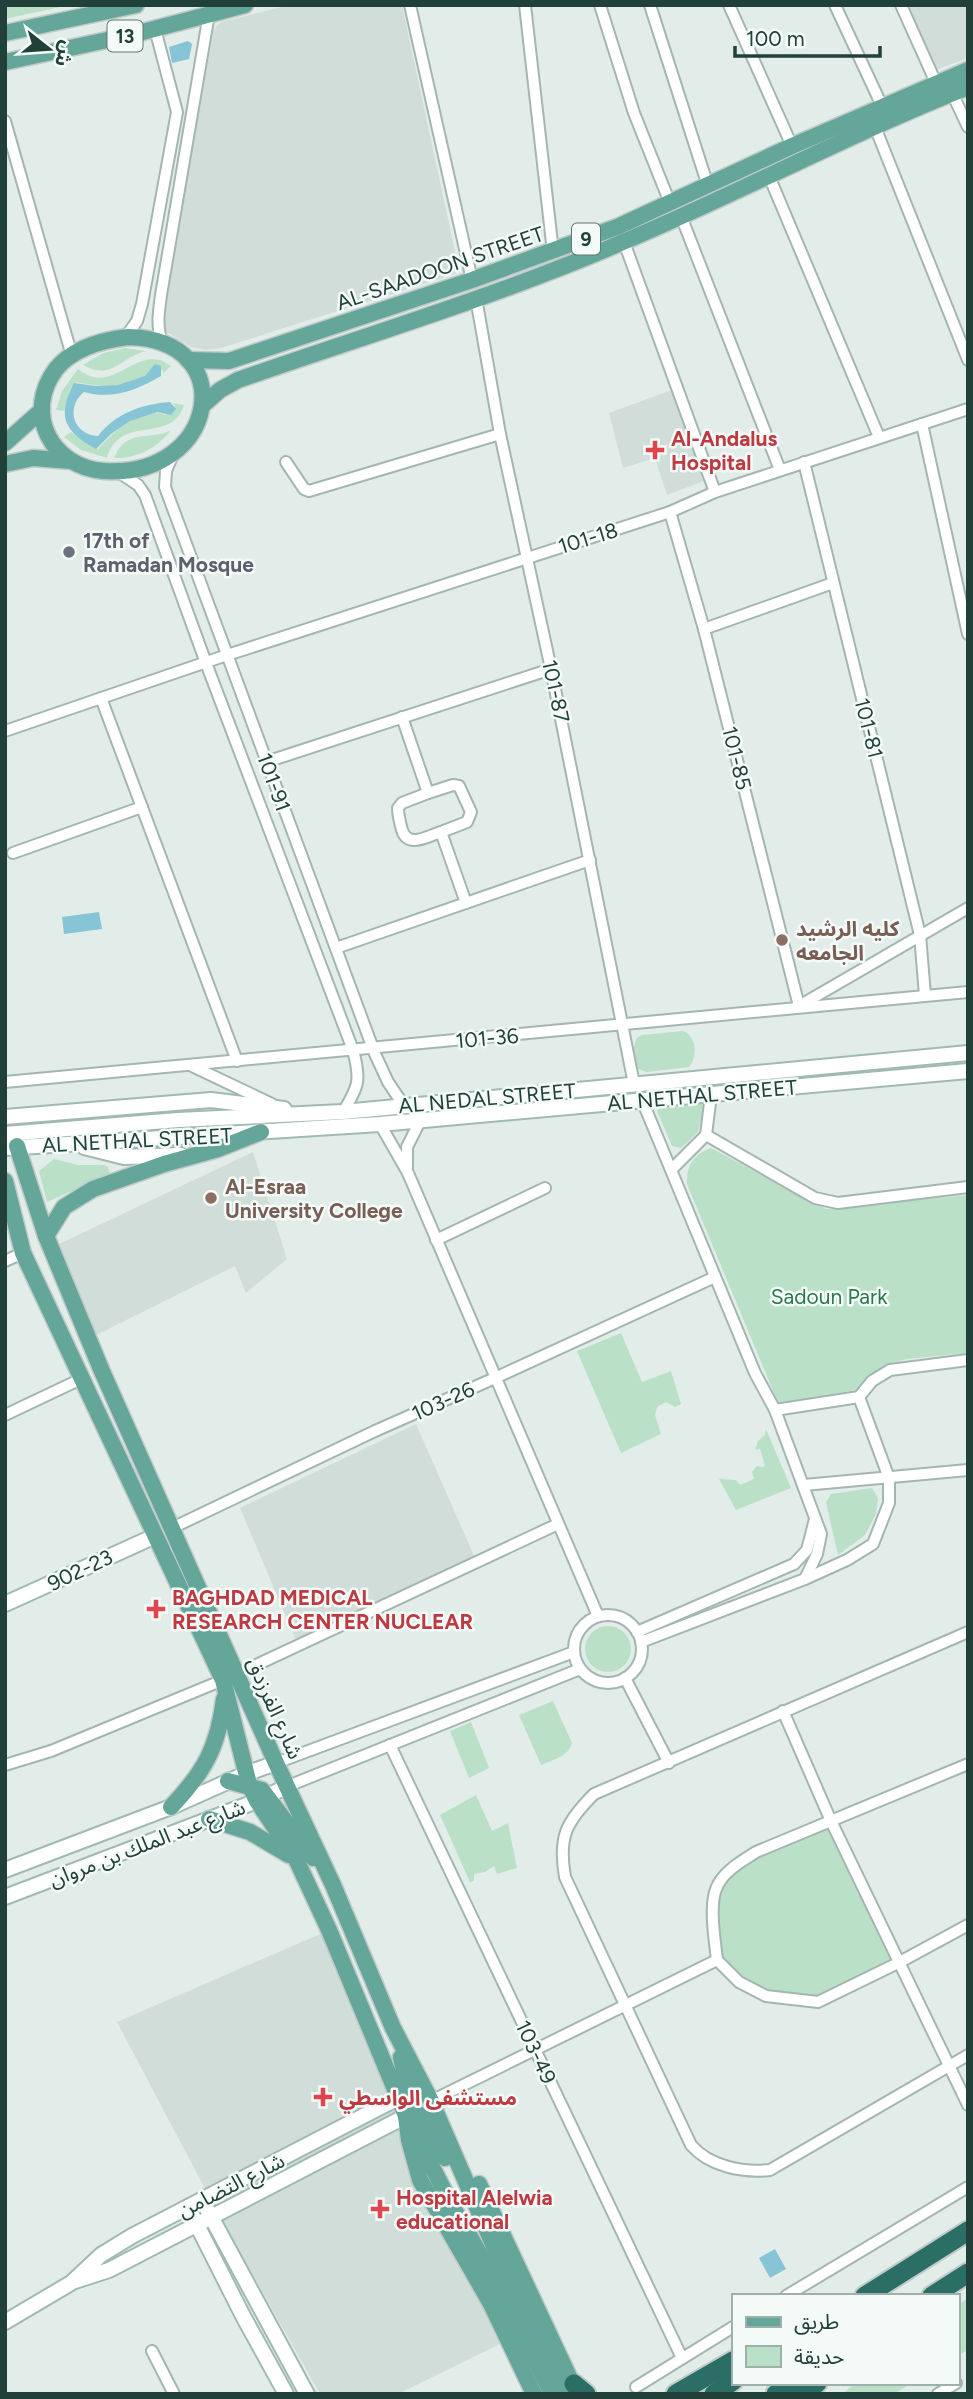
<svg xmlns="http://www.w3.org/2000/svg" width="973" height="2399" viewBox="0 0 973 2399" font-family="Figtree,'Noto Sans Arabic',sans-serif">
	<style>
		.built { fill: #d0ddd8 }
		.green { fill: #bae0c7 }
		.water { fill: #87c4d6 }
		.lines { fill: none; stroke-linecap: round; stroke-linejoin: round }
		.street-casing { stroke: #a4b6b1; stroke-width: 14 }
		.secondary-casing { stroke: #a0bab3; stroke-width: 18 }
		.primary-casing { stroke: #c1cac8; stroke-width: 19 }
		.highway-casing { stroke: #c1cac8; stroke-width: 23 }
		.street { stroke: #fff; stroke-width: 10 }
		.secondary { stroke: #fff; stroke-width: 14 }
		.primary { stroke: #64a69a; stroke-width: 16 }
		.highway { stroke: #2a6e65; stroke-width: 19 }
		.health-dot { fill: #e0444e; stroke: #f3faf7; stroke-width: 2.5 }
		.worship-dot { fill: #6b7280; stroke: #f3faf7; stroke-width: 2.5 }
		.education-dot { fill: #8d6e63; stroke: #f3faf7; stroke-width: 2.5 }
		.labels { text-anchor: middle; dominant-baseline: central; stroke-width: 5; stroke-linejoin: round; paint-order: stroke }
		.shield { fill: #f3faf7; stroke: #607873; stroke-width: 2 }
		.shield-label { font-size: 19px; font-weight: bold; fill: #21403a }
		.street-label { font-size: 21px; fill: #21403a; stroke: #f3faf7 }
		.health-label { font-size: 21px; font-weight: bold; fill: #be3a42; stroke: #f3faf7; text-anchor: start }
		.worship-label { font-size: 21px; font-weight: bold; fill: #5b616d; stroke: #f3faf7; text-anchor: start }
		.education-label { font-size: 21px; font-weight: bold; fill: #785e54; stroke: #f3faf7; text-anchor: start }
		.park-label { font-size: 21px; fill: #287a4d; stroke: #f3faf7 }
	</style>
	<rect width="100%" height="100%" fill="#e2ede9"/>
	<g class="built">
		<polygon points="290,5 402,5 459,270 455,274 221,348 205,350 191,347 165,331 161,317 214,29 221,22"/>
		<polygon points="906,5 968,5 968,58 936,70"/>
		<polygon points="672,390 704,481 667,495 655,458 623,468 609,413"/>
		<polygon points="253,1152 287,1259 246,1293 235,1266 96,1335 56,1250 57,1245"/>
		<polygon points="416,1424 475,1558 296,1640 240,1508"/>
		<polygon points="325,1932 388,2096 504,2342 398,2394 320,2394 219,2215 117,2022"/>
	</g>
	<g class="green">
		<polygon points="5,5 69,5 5,19"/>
		<path d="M125,348L146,351C120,357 113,381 83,365L103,353Z"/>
		<path d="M151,359L161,360L171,366L163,373V370C151,372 143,378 132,382C113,388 95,386 76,382L70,390L64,411L56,410L62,391L78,369C107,392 123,363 151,359Z"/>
		<path d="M173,403L184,405C172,445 120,413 107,458L81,450L64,437L71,432L98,449C111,434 143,404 165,415L175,406Z"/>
		<path d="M171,430C157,448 137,459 114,458C127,427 148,442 171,430Z"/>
		<path d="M683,1031C697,1037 698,1056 689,1067L647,1072L638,1069L633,1049L637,1038L642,1035Z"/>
		<polygon points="706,1101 698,1132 681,1148 672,1146 657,1111 660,1106"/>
		<path d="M711,1148L826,1209L968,1195V1353L907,1359L888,1364L855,1390L779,1405L687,1184C686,1165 694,1154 711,1148Z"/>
		<polygon points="54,1159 78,1165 104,1165 108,1167 110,1174 47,1202 39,1171"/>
		<polygon points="621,1333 642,1382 671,1371 681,1404 675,1407 666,1402 657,1407 655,1415 661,1434 621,1453 577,1351"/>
		<polygon points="766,1429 791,1488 736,1510 719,1479 736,1480 740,1485 754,1479 752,1472 757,1466 763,1467 765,1465 760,1449 755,1450 758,1441 765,1435"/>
		<polygon points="872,1488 878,1498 876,1514 865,1535 838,1555 826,1502 831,1494"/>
		<circle cx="608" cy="1649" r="23"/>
		<path d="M553,1701L572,1743C569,1756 553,1760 541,1765L519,1715Z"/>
		<polygon points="471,1722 489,1768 469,1778 450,1731"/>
		<polygon points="476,1795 492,1831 508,1823 517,1868 497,1874 494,1866 485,1872 474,1874 474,1881 470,1882 440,1815"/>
		<polygon points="831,1821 892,1960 866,1979 818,2002 766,1996 717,1960 711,1891 756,1852"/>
		<polygon points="968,2298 968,2350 957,2356 957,2306"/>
		<polygon points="856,2383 912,2383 894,2394 842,2394"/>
	</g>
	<g class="water">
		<polygon points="188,41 192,44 189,59 172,63 169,47"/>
		<path d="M155,364L161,366V376C137,390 112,400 84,392C65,407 73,435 98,436C116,413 142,404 170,402L176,409L171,415L157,412L130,421L111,434L96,449C65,432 56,417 74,383L96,386L118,385L145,376Z"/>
		<polygon points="99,912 102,929 64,934 62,917"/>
		<polygon points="775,2249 786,2269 770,2278 759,2258"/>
	</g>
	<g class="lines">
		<g class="street-casing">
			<g id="street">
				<polyline points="410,5 472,280"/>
				<polyline points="525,5 553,252"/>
				<polyline points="600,5 634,113 670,203"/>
				<polyline points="650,5 708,186"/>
				<polyline points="729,5 792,146"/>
				<polyline points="835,5 882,106"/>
				<polyline points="901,5 936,83"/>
				<polyline points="952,93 968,127"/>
				<polyline points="5,121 72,356"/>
				<polyline points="875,127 968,360"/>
				<polyline points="769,176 879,437"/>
				<polyline points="681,216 780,470"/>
				<polyline points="624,242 715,492"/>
				<polyline points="476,298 500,434 551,669 634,1084"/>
				<polyline points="125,338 137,321 142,304 177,112 155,29"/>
				<path d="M162,342C156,326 159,311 161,295L209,14"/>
				<polyline points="922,424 968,634"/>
				<polyline points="173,454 166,471 165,487 375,1054 388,1082 404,1106"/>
				<polyline points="286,462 304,489 309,491 500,434"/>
				<polyline points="804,462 920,935 925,995"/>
				<path d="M117,471L138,485L145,495L206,663L353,1050C361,1080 359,1086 343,1112"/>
				<polyline points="670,512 704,629 799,1006 968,908"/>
				<polyline points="704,629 833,583"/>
				<polyline points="101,698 237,1061"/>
				<path d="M402,717L428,793L402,803L398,808C398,816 400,823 402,830C408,849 428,836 441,832L466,903"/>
				<polyline points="5,731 227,655 670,512 715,492 968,409"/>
				<polyline points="266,762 551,669"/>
				<polyline points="428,793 453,785 459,786 471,812 467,822 441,832"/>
				<polyline points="13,853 142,807"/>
				<polyline points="336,948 590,860"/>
				<polyline points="192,1066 272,1104"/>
				<polyline points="5,1082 968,992"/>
				<polyline points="642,1100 755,1373 775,1410 821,1534 817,1554 805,1579"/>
				<polyline points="380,1124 408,1173 598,1616"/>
				<polyline points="706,1135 815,1198 838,1203 968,1187"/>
				<polyline points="407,1167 407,1147 421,1119"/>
				<polyline points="672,1169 706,1135 711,1095"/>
				<polyline points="436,1240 545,1188"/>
				<polyline points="5,1261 23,1253"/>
				<polyline points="775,1410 859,1397 872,1381 890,1370 968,1360"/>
				<polyline points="5,1415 81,1379"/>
				<polyline points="804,1485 968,1470"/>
				<polyline points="172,1528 375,1431 495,1378 715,1277"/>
				<circle cx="608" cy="1649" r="34"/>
				<polyline points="637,1632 794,1564 807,1550 815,1519"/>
				<path d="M968,1632L594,1794C566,1822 558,1837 565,1877L691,2145C709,2166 742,2173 770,2170L968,2055"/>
				<polyline points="641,1642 805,1579 847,1560 873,1544 889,1503 889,1478 859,1397"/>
				<polyline points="237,1674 558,1524"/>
				<polyline points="625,1678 669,1763"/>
				<polyline points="783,1711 831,1821 968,2105"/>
				<polyline points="390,1745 682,2358"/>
				<polyline points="276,1763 574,1652"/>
				<polyline points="5,1765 51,1751 223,1680"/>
				<polyline points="288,1786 580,1669"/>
				<path d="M717,1960C715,1941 709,1907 716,1889C722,1872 742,1861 756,1852L968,1764"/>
				<polyline points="717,1960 739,1982 766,1996 818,2002 898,1963 968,1925"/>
				<polyline points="431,2101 717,1960"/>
				<polyline points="786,2296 968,2187"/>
				<polyline points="152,2351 174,2394"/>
				<polyline points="636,2387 733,2327"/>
				<polyline points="938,2394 956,2383"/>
			</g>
		</g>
		<g class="secondary-casing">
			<g id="secondary">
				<polyline points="5,1117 211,1100 284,1109"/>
				<polyline points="5,1134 178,1120 343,1112 968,1053"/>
				<polyline points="84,1147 124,1157 181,1155"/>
				<polyline points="5,1148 380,1124 968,1071"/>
				<polyline points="5,1604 155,1536"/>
				<polyline points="5,1870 171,1807 245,1774 276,1763"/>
				<polyline points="5,1897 257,1801 288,1786"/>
				<polyline points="202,2200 307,2394"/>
				<polyline points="188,2207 243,2316 286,2394"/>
				<polyline points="75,2281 109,2270 406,2116"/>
				<polyline points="5,2322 71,2283 101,2255 132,2236 398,2098"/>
			</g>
		</g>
		<g class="primary-casing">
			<g id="primary">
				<polyline points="5,33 136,5"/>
				<polyline points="5,62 135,34 245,5"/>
				<path d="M128,337C242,339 218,479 104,471C51,467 23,413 56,369C73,348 103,340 128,337Z"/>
				<polyline points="188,360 229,361 472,280 617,227 792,146 968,70"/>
				<path d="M203,405L220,390L238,380C367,335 498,296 623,242C739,193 851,133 968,87"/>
				<polyline points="5,443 42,410"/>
				<polyline points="5,464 33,458 71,461"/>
				<polyline points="17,1146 46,1236 101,1369 276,1763 333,1885 393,2028 431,2101 509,2281"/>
				<polyline points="5,1181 23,1253 223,1680 249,1784 257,1801 296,1859 329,1930 406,2116 451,2204 499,2287 552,2394"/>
				<polyline points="46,1236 64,1207 93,1189 164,1164 218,1149 261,1132"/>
				<polyline points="228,1781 262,1790 313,1858"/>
				<path d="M171,1807C204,1772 218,1748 224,1699"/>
				<polyline points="209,1819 250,1832 289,1855"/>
				<polyline points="401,2057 408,2090 406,2116 409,2140 420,2180 491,2304 534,2394"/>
				<polyline points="403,2101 425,2120 445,2158"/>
				<polyline points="479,2184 577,2394"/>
				<polyline points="506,2274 566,2394"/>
			</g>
		</g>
		<g class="highway-casing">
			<g id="highway">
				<polyline points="865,2296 968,2231"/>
				<polyline points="932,2296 968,2273"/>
				<polyline points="574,2384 586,2394"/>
				<polyline points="676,2394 733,2361"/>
				<polyline points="714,2394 733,2381"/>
				<polyline points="776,2394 793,2383"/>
				<polyline points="803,2394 817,2383"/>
			</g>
		</g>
		<use href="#street" class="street"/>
		<use href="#secondary" class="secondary"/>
		<use href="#primary" class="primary"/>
		<use href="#highway" class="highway"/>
	</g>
	<g class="health-dot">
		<path d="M651.5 439.5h7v7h7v7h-7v7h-7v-7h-7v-7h7z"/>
		<path d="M152.5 1598.5h7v7h7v7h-7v7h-7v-7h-7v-7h7z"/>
		<path d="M319.5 2086.5h7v7h7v7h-7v7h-7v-7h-7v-7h7z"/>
		<path d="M376.5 2198.5h7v7h7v7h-7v7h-7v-7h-7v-7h7z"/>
	</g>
	<circle class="worship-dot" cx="69" cy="552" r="7"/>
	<g class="education-dot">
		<circle cx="782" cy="940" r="7"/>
		<circle cx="211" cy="1198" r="7"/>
	</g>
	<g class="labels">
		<g class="shield">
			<rect x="107.5" y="20.5" width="35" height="31" rx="5"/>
			<rect x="572" y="223.5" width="28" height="31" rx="5"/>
		</g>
		<g class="shield-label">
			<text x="125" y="36">13</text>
			<text x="586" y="239">9</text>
		</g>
		<g class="street-label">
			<text transform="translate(440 268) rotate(-19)">AL-SAADOON STREET</text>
			<text transform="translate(588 538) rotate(-17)">101-18</text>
			<text transform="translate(556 691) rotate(78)">101-87</text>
			<text transform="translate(869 728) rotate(76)">101-81</text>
			<text transform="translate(737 758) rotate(76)">101-85</text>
			<text transform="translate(274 782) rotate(70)">101-91</text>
			<text transform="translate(487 1038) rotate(-5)">101-36</text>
			<text transform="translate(702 1095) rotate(-5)">AL NETHAL STREET</text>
			<text transform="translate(487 1098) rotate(-5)">AL NEDAL STREET</text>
			<text transform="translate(137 1140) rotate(-3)">AL NETHAL STREET</text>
			<text transform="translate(443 1401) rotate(-24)">103-26</text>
			<text transform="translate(80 1570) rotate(-25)">902-23</text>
			<text transform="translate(275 1708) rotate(66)">شارع الفرزدق</text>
			<text transform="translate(147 1843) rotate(-21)">شارع عبد الملك بن مروان</text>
			<text transform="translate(536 2052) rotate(65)">103-49</text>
			<text transform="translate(231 2185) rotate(-27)">شارع التضامن</text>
		</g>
		<g class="health-label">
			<text x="671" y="438">Al-Andalus<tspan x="671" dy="24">Hospital</tspan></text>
			<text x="172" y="1597">BAGHDAD MEDICAL<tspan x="172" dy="24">RESEARCH CENTER NUCLEAR</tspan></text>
			<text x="339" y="2097">مستشفى الواسطي</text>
			<text x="396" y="2197">Hospital Alelwia<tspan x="396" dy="24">educational</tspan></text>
		</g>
		<g class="worship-label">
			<text x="83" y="540">17th of<tspan x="83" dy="24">Ramadan Mosque</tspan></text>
		</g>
		<g class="education-label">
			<text x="796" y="928">كليه الرشيد<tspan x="796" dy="24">الجامعه</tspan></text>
			<text x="225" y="1186">Al-Esraa<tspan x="225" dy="24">University College</tspan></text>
		</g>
		<g class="park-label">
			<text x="829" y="1296">Sadoun Park</text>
		</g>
	</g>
	<rect width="973" height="2399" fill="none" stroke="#21403a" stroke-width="14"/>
	<rect x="732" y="2294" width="228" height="91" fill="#f3faf7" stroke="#9fb0ab" stroke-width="2"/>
	<rect x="746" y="2317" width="35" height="10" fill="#64a69a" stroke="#9fb0ab" stroke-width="2"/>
	<text x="794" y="2329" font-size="21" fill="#21403a">طريق</text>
	<rect x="746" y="2346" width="35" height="21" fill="#bae0c7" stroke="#9fb0ab" stroke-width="2"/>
	<text x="794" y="2364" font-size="21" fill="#21403a">حديقة</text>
	<g transform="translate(49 49) rotate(107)" stroke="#f3faf7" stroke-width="5" paint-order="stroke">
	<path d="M0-5L12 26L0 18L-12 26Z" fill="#21403a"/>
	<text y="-10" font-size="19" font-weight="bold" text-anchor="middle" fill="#21403a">ش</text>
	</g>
	<path d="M735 46v10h145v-10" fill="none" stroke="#21403a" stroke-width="3.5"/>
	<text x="746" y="46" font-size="21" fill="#21403a" stroke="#f3faf7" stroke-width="5" paint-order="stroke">100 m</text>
</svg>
